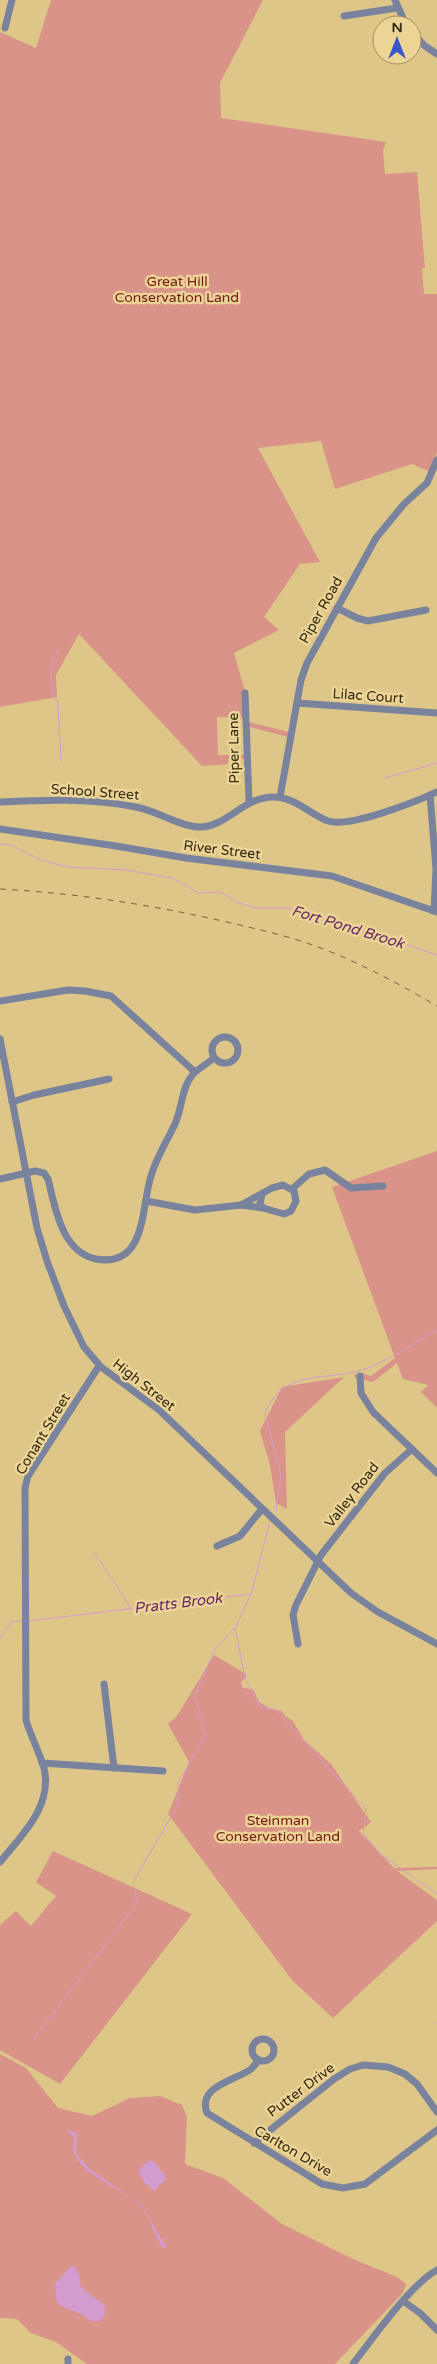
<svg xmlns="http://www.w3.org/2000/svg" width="437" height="2364" viewBox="0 0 437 2364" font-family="'Varela Round',sans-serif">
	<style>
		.green { fill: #d99389 }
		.water { fill: #d39ccf }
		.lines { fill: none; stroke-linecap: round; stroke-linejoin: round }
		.stream { stroke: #d39ccf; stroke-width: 1 }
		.minor { stroke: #79839e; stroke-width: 7 }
		.rail { stroke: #73643e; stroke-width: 1; stroke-dasharray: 6 6; stroke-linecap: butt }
		.labels { text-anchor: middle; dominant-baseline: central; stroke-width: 5; stroke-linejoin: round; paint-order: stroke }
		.park-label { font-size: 14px; fill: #731b14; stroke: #ecd396 }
		.street-label { font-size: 14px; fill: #342b12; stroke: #ecd396 }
		.water-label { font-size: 15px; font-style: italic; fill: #682766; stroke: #ecd396 }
	</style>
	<rect width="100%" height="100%" fill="#dec689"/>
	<g class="green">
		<polygon points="51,0 263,0 220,83 221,118 386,142 383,150 385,174 417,172 424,257 425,268 422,269 424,294 437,294 437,452 430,472 412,464 335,489 321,441 258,448 320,562 300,564 264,617 279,630 234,653 248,701 249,722 289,732 288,737 246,726 245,718 217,717 218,755 244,755 244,759 228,759 228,764 202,766 79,634 56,675 57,697 0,707 0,32 36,48"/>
		<polygon points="437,1151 437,1408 421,1392 428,1385 403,1379 397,1363 373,1382 355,1378 354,1375 362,1373 371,1376 395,1358 332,1187"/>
		<polygon points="344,1377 285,1432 287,1509 276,1503 270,1465 260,1431 282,1387"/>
		<polygon points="214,1655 246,1674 246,1678 241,1682 243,1688 253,1689 259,1702 271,1709 282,1711 285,1716 293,1721 304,1740 331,1764 371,1822 359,1831 394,1868 437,1867 437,1869 397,1871 437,1900 437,1921 333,2018 292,1980 168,1814 189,1762 168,1724 177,1716"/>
		<polygon points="53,1851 192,1914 60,2084 0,2050 0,1925 16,1911 31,1926 56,1896 36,1882"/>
		<polygon points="0,2054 26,2068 58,2108 92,2116 130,2098 160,2096 182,2105 187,2117 185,2164 223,2178 282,2224 353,2259 397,2277 406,2284 403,2293 335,2364 87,2364 56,2342 31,2333 17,2319 0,2318"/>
	</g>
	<g class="water">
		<path d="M67,2130L77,2133L76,2153L80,2158L91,2170L141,2205L167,2248L162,2247C154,2235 150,2217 140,2206C123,2188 82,2177 74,2152C72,2148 75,2142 74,2137Z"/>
		<polygon points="149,2160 154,2162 167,2178 154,2191 145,2183 138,2171"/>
		<polygon points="71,2266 75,2266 79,2275 81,2287 105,2306 105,2315 99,2321 91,2321 83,2315 59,2305 56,2299 55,2284"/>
	</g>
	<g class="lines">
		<g class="stream">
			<path d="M58,650C57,654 54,657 53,661C50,671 51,696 58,704L61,761"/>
			<polyline points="385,778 437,763"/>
			<polyline points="0,844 11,845 41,860 68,867 127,870 171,878 199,893 220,892 239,903 256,908 291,908 316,918 375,934 437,955"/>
			<path d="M276,1512L281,1475L265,1413C282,1369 326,1381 362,1370C382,1365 417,1341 437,1330"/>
			<polyline points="94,1552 131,1608"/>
			<polyline points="251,1594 235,1628 245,1678 260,1707 276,1710 366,1809 363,1833 379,1853 437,1894"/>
			<polyline points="29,1621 251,1594 270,1521"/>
			<polyline points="0,1638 11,1622 22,1621"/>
			<polyline points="437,2024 437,2023"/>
			<polyline points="33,2040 137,1903 133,1882 178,1805 178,1783 205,1736 195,1695 215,1649 235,1628"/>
		</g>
		<g class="minor">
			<polyline points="395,0 406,25"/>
			<polyline points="344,16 397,8"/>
			<polyline points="5,28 12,0"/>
			<polyline points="412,33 425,46 437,54"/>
			<polyline points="337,608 357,618 368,621 426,610"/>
			<polyline points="245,693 249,802"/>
			<polyline points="297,703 437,713"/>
			<polyline points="430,795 436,869 434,911"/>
			<polyline points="280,797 301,680 307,663 376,538 404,504 427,483 437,460"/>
			<path d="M0,802C44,800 92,798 136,807C158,811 180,827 201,827C227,826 244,797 273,797C296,797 309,814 328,821C350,828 415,802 437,792"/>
			<polyline points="0,829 116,846 186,858 332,876 437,912"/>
			<path d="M0,1001L68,990L85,991L111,996L195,1072C181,1086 183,1106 175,1124C167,1141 156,1158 151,1176C141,1207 147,1268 96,1259C61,1252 55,1206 48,1179L44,1173L35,1171L0,1179"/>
			<circle cx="225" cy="1050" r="13"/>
			<polyline points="0,1039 37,1228 47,1261 64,1306 84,1347 101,1367 159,1410 351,1593 378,1612 437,1644"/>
			<polyline points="195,1072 214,1058"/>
			<polyline points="12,1102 34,1095 109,1079"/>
			<polyline points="292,1189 309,1174 325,1170 351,1188 383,1186"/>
			<polyline points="146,1201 195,1210 241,1205 263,1208"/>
			<polyline points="241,1205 272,1188 283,1185 294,1191 296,1201 291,1211 284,1214 263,1208 260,1203 262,1195"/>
			<polyline points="360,1376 361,1393 373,1412 437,1473"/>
			<polyline points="217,1546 240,1536 262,1509"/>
			<polyline points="298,1644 293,1615 296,1605 321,1555 385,1473 412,1449"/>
			<polyline points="104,1684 114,1768"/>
			<polyline points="42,1763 163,1771"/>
			<path d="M0,1862C22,1835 53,1806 44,1768C39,1751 31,1737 26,1720L25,1488L28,1476L99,1366"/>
			<circle cx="263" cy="2050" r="11"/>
			<path d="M259,2060C256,2063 254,2066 251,2069C235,2081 197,2086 207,2113L322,2184L343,2188L365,2184L437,2130"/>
			<polyline points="254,2143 334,2079 350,2069 363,2065 388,2067 405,2074 417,2084 437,2112"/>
			<polyline points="403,2301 420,2313 437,2330"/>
			<polyline points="68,2359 68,2364"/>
			<path d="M353,2364C373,2338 410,2285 437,2270"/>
		</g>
		<path class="rail" d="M0,889C74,893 146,904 218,920C252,928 286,935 318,947C359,962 399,984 437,1006"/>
	</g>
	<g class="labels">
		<g class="park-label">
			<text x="177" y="281">Great Hill<tspan x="177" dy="16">Conservation Land</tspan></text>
			<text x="278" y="1820">Steinman<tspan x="278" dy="16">Conservation Land</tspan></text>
		</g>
		<g class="street-label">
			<text transform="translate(321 610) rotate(-61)">Piper Road</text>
			<text transform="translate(368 696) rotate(4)">Lilac Court</text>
			<text transform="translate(234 748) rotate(-91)">Piper Lane</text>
			<text transform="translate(95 792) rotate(4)">School Street</text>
			<text transform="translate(222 850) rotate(7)">River Street</text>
			<text transform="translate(144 1385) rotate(38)">High Street</text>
			<text transform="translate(43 1434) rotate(-59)">Conant Street</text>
			<text transform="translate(352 1495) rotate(-52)">Valley Road</text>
			<text transform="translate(301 2090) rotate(-37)">Putter Drive</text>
			<text transform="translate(293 2151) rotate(30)">Carlton Drive</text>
		</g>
		<g class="water-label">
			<text transform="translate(348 927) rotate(17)">Fort Pond Brook</text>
			<text transform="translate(178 1603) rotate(-7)">Pratts Brook</text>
		</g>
	</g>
	<g transform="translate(397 40)"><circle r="24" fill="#ecd396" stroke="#a29061"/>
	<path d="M0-4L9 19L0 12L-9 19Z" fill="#3a56c8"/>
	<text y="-8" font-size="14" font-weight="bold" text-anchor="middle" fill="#342b12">N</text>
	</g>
</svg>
